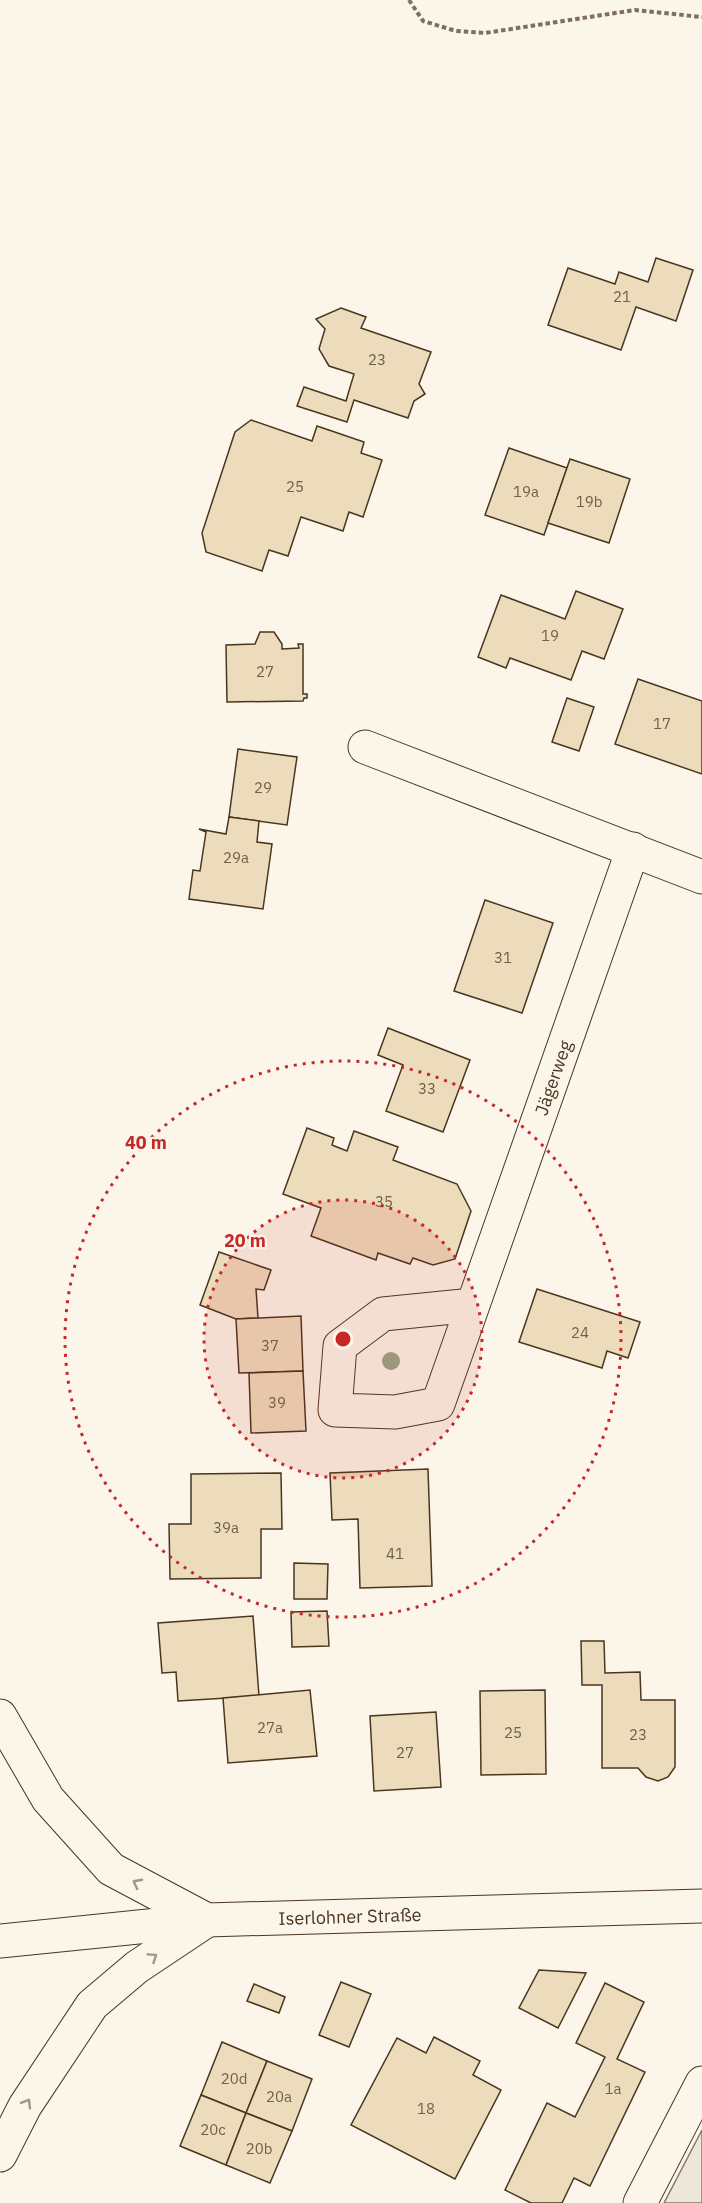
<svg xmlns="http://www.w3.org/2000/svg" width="702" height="2203" viewBox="0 0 702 2203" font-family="'IBM Plex Sans',sans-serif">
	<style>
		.parking { fill: #ede7d9; stroke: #887966; stroke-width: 1.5 }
		.building { fill: #ecdcbc; stroke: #4a3520; stroke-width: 1.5 }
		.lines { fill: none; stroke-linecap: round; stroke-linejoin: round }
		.minor-casing { stroke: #4a3520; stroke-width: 35 }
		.major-casing { stroke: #4a3520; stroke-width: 35 }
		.path { stroke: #7f6f5c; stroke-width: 4; stroke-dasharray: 4.5 3; stroke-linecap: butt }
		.minor { stroke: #fbf6e9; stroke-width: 33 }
		.major { stroke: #fbf6e9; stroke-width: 33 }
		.tree { fill: #96a887 }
		.oneway { stroke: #a29684 }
		.ring { fill: none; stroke: #c62828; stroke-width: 3; stroke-dasharray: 3 6 }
		.labels { text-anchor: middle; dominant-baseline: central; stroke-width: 4.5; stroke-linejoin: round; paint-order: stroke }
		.number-label { font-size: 15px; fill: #725f47 }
		.street-label { font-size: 18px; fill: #4a3520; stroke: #fbf6e9 }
		.centre { fill: #c62828; stroke: #fbf6e9; stroke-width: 3 }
		.ring-label { font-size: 18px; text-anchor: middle; font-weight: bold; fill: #c62828; stroke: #fbf6e9; stroke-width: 4.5; stroke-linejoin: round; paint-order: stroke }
	</style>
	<rect width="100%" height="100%" fill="#fbf6e9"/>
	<polygon class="parking" points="702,2130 702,2203 664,2203"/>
	<g class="building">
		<polygon points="656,258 693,270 676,321 636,307 621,350 548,325 568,268 615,284 619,272 648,282"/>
		<polygon points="341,308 366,317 361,328 431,352 419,384 425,394 414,401 408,418 354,400 347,422 297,406 304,387 346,401 354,374 329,366 319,349 325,329 316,319"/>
		<polygon points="251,420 312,441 317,426 364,442 361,453 382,460 363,517 349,512 343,531 301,517 288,556 269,550 262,571 206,552 202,533 235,432"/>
		<polygon points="509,448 567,468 544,535 485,515"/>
		<polygon points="570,459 630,479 609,543 548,523"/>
		<polygon points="576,591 623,609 604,659 582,651 571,680 510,658 506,668 478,657 501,595 565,619"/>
		<polygon points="260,632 274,632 282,644 282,649 299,648 298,644 303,644 303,694 307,694 307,698 304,698 303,701 227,702 226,645 255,644"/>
		<polygon points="638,679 702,701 702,774 615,744"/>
		<polygon points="567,698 594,707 579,751 552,742"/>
		<polygon points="238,749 297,757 287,825 229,817"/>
		<polygon points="229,817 259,821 257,842 272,844 263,909 189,899 193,870 200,871 206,832 199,829 226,834"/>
		<polygon points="485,900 553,923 522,1013 454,991"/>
		<polygon points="388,1028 470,1060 443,1132 386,1111 403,1065 378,1055"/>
		<polygon points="307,1128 334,1138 332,1145 347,1151 354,1131 398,1147 393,1160 457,1184 471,1211 455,1259 433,1265 413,1258 410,1264 378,1253 376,1260 311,1236 321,1208 283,1194"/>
		<polygon points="219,1252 271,1270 264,1290 256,1289 258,1318 236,1319 200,1305"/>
		<polygon points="537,1289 640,1322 628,1358 607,1351 602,1368 519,1342"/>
		<polygon points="301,1316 303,1371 239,1373 236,1319"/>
		<polygon points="303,1371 306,1431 251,1433 249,1373"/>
		<polygon points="428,1469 432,1586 360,1588 358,1519 332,1520 330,1473"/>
		<polygon points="281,1473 282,1529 261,1529 261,1578 170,1579 169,1524 191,1524 191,1474"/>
		<polygon points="294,1563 328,1564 327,1599 294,1599"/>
		<polygon points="327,1611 329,1646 292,1647 291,1612"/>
		<polygon points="253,1616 259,1696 178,1701 176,1672 162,1673 158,1623"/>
		<polygon points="581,1641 604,1641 605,1673 640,1672 641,1700 675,1700 675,1767 668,1777 658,1781 646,1777 638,1768 602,1768 602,1685 582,1685"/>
		<polygon points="310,1690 317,1756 228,1763 223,1698"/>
		<polygon points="545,1690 546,1774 481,1775 480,1691"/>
		<polygon points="436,1712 441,1787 374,1791 370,1716"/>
		<polygon points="539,1970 586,1973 558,2028 519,2008"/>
		<polygon points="341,1982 371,1994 349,2047 319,2035"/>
		<polygon points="605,1983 644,2002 617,2059 645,2072 590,2186 574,2178 562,2203 531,2203 505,2190 547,2103 575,2117 605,2057 576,2043"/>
		<polygon points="254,1984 285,1997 279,2013 247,2001"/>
		<polygon points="434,2037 480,2061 473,2075 501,2090 455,2179 351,2125 397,2038 426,2053"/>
		<polygon points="222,2042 267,2061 246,2113 201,2095"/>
		<polygon points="267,2061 312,2079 292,2131 246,2113"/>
		<polygon points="201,2095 246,2113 226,2165 180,2146"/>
		<polygon points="246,2113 292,2131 270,2183 226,2165"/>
	</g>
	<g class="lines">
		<g class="minor-casing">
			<g id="minor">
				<polyline points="365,747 702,877"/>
				<path id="s1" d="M473,1305L438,1404L395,1412L335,1410L340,1346L383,1314L473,1305L633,849"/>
				<polyline points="640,2203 702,2083"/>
			</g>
		</g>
		<g class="major-casing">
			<g id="major">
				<polyline points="0,1716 48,1799 111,1869 207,1920"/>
				<path id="s2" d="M0,1941L207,1920L702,1906"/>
				<polyline points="0,2155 25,2106 92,2005 137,1967 203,1923"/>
			</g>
		</g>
		<polyline class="path" points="409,0 423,21 456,31 485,33 635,10 702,17"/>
		<use href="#minor" class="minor"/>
		<use href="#major" class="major"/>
	</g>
	<circle class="tree" cx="391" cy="1361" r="9"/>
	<defs><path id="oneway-chevron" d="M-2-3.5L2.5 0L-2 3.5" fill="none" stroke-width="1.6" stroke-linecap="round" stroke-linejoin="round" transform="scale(1.5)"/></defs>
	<g class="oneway">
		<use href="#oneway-chevron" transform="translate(137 1883) rotate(-152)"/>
		<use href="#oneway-chevron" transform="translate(153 1957) rotate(-34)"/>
		<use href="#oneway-chevron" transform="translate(27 2103) rotate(-59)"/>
	</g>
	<circle cx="343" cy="1339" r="139" fill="#c62828" fill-opacity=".12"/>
	<g class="ring">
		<circle cx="343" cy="1339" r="139"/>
		<circle cx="343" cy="1339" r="278"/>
	</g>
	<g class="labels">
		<g class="number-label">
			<text x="622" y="296">21</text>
			<text x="377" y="359">23</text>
			<text x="295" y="486">25</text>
			<text x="526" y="491">19a</text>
			<text x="589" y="501">19b</text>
			<text x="550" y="635">19</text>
			<text x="265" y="671">27</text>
			<text x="662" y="723">17</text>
			<text x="263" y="787">29</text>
			<text x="236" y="857">29a</text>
			<text x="503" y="957">31</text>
			<text x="427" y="1088">33</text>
			<text x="384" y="1201">35</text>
			<text x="580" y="1332">24</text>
			<text x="270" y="1345">37</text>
			<text x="277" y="1402">39</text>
			<text x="226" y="1527">39a</text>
			<text x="395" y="1553">41</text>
			<text x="270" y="1727">27a</text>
			<text x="513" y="1732">25</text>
			<text x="638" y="1734">23</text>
			<text x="405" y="1752">27</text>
			<text x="234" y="2078">20d</text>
			<text x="613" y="2088">1a</text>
			<text x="279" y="2096">20a</text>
			<text x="426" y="2108">18</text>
			<text x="213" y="2129">20c</text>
			<text x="259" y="2148">20b</text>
		</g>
		<g class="street-label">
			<text stroke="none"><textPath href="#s1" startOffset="658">Jägerweg</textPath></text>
			<text stroke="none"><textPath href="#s2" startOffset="351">Iserlohner Straße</textPath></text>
		</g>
	</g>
	<circle cx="343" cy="1339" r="9" class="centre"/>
	<g class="ring-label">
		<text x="146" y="1149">40 m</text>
		<text x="245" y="1247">20 m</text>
	</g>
</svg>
